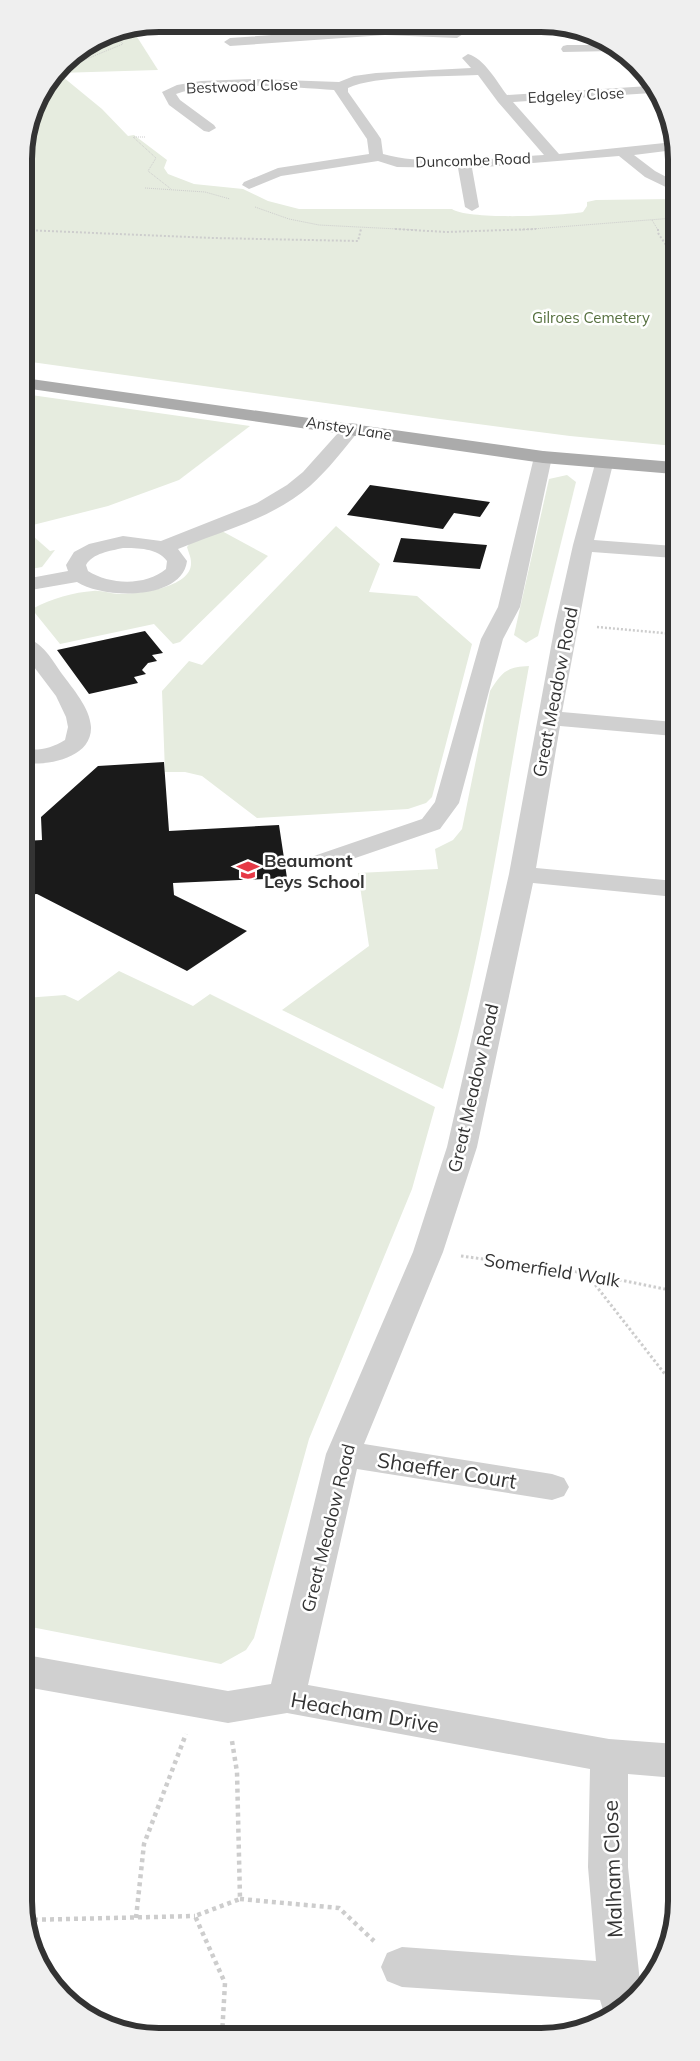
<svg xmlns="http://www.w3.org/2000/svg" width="700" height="2061" viewBox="0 0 700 2061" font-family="Mulish,sans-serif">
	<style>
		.green { fill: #e6ecdf }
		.building { fill: #1a1a1a }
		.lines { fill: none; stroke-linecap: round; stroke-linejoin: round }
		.path-far4 { stroke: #cdcdcd; stroke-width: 1; stroke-dasharray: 1 1; stroke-linecap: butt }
		.path-far3 { stroke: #cdcdcd; stroke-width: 2; stroke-dasharray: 2 2; stroke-linecap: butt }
		.path-far2 { stroke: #cdcdcd; stroke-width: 2.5; stroke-dasharray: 2 2; stroke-linecap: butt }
		.path-far1 { stroke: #cdcdcd; stroke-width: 3; stroke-dasharray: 2.5 2.5; stroke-linecap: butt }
		.path { stroke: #cdcdcd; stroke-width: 4.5; stroke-dasharray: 4 4; stroke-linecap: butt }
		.minor { fill: #d0d0d0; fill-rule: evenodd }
		.major { fill: #ababab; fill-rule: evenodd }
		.labels { text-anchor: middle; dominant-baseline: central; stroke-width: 5; stroke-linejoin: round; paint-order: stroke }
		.far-street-label { font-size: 15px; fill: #333; stroke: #fff }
		.far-park-label { font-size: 15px; fill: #56703f; stroke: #fff }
		.street-label { font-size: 18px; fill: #333; stroke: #fff }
		.poi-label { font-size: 18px; font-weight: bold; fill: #333; stroke: #fff; text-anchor: start }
		.near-street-label { font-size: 21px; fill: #333; stroke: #fff }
		.rim { fill: none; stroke: #333; stroke-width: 6 }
	</style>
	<rect width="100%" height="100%" fill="#fff"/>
	<g class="green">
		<path d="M132,29L158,70L58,73C78,47 101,35 132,29Z"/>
		<path d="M55,77H63L102,109L128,136L134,135L167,160L164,168L168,174L194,184L243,189L268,201L299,209H452C467,220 561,216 583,212L587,206V202L596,200L674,199V446L570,436L440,419L24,361V150L38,99Z"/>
		<polygon points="24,394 250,426 179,480 108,506 25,527"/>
		<polygon points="567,475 576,482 538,636 526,643 514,635 549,479"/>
		<polygon points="336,526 380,564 369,592 417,596 472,644 432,797 426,803 408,809 257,818 202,776 185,772 165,772 162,691 189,661 202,665"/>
		<polygon points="25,529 50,551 55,550 42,567 25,570"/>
		<path d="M220,530L268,556L180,642L173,644L154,624L60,644L35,613L34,608C50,599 75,592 93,591C101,590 111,594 120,594C138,594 193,588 191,562C191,557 188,551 187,547L190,543Z"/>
		<path d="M529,666C503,807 484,952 443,1089L282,1010L369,946L358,873L438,869L435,849L453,840L462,829L490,691C502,672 506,667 529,666Z"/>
		<polygon points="119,971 193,1006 210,994 435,1107 412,1189 309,1439 254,1638 246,1650 221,1664 26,1626 25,998 65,995 78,1001"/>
	</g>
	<g class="building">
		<polygon points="370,485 490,502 480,517 454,513 443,529 347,515"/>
		<polygon points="401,538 487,545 480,569 393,562"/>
		<polygon points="145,631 163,653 152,655 157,661 148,663 142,670 146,674 134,677 138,683 89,694 57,650"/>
		<polygon points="164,762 169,831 279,825 287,878 173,883 174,895 247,931 187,971 37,894 25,895 25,841 42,840 41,817 98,766"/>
	</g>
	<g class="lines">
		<g class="path-far4">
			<polyline points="68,59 84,60 123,44 113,33"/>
			<polyline points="145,137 133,137 156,158 148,171 171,189"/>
			<polyline points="145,188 205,192 230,199"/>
			<polyline points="255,207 289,219 319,225 417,230"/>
			<polyline points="652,220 658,230"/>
			<polyline points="24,230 34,230"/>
			<polyline points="520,230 674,218"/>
		</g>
		<g class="path-far3">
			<polyline points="395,229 446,232 536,229"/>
			<polyline points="658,229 658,233 674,257"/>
			<polyline points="24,230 213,238 358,241 361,229"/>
		</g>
		<polyline class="path-far2" points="597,627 674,634"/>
		<g class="path-far1">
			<polyline points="461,1256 585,1273 675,1291"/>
			<polyline points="586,1273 675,1387"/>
		</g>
		<g class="path">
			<polyline points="240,1899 339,1908 374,1941"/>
			<polyline points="136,1918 144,1844 186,1734"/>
			<polyline points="26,1920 195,1916"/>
			<polyline points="222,2035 225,1983 195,1916 240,1899 237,1772 232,1741"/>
		</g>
		<g class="minor">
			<polygon points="385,27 457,30 463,34 457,38 385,35 230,46 224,42 230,38"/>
			<polygon points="567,45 602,45 614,51 563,52 561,49 563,46"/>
			<path d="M468,54C484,58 497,82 507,95L649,86L652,93L513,102L559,154L674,142V150L634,155L655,171L674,181V191L645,177L619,156L472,168L479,207L472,211L465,207L458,168L397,167L378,161L281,176L249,189L242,185L244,182L278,168L369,154L367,139L334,90C293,87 214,80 176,94L180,100L214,125L216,128L209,132L204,131L169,105L162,92L177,85L201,81L252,79L339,82L354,76L376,73L471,68L462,58ZM478,75L498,102L544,155C495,158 430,167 383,154L381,139L377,133L348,92V88C375,75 445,77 478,75Z"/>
			<path d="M352,423L358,424L361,428L358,432C343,450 328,470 310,486C273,518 223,531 178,549L187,561C182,601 103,599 77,582L25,591V579L68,571L66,565L74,552L89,544L123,536L161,541L257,503L287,485L303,472L346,424ZM123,548C137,548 158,548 167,561L166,569C146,586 110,585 88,571L86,565C93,553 110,551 123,548Z"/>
			<polygon points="543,451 550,453 552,457 520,607 503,639 459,803 440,829 329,867 320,869 311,867 308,862 311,857 422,819 435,802 481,639 498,607 534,457 536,453"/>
			<polygon points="604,458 611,460 613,464 594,540 674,546 674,558 592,552 562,712 674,722 674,736 560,726 536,868 675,881 675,897 533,883 477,1147 443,1252 364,1444 552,1474 564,1478 569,1487 564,1496 552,1500 357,1469 308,1685 609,1739 676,1744 676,1778 628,1774 628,1867 641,1992 606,2020 600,2000 402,1987 387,1981 381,1967 387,1953 402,1947 596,1961 588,1867 590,1769 287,1713 228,1723 26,1687 26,1655 228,1691 271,1684 326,1454 413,1252 447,1147 509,874 555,625 573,545 595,464 597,460"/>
			<path d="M25,638C43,642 52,660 62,674C73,689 90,708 91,727C92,758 48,766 25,763V749C40,751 52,748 65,740L68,727L66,717L56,696L25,655Z"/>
		</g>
		<polygon class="major" points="24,378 543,451 674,462 674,474 543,463 24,388"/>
	</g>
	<defs>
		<g id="school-bare" transform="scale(1.725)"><path d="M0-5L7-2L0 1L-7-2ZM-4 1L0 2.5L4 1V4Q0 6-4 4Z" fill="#e63946" stroke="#fff" stroke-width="2.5" paint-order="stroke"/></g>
	</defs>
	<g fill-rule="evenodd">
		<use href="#school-bare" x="248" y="870"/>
	</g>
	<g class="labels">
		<g class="far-street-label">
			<text transform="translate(242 86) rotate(-2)">Bestwood Close</text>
			<text transform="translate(576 95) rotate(-3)">Edgeley Close</text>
			<text transform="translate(473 160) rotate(-2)">Duncombe Road</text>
			<text transform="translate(349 428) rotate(9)">Anstey Lane</text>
		</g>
		<g class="far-park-label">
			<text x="591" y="317">Gilroes Cemetery</text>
		</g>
		<g class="street-label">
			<text transform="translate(555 692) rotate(-79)">Great Meadow Road</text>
			<text transform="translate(473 1088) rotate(-77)">Great Meadow Road</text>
			<text transform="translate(552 1270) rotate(9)">Somerfield Walk</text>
			<text transform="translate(328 1528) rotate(-76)">Great Meadow Road</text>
		</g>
		<g class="poi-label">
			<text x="264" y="860">Beaumont<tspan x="264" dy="21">Leys School</tspan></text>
		</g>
		<g class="near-street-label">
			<text transform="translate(447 1470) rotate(9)">Shaeffer Court</text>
			<text transform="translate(365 1712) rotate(10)">Heacham Drive</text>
			<text transform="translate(612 1869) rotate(-92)">Malham Close</text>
		</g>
	</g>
	<path d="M0 0H700V2061H0ZM159 32H541A127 127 0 0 1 668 159V1901A127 127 0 0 1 541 2028H159A127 127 0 0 1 32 1901V159A127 127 0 0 1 159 32Z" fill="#efefef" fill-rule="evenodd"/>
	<path class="rim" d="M159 32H541A127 127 0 0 1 668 159V1901A127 127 0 0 1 541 2028H159A127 127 0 0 1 32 1901V159A127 127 0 0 1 159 32Z"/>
</svg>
